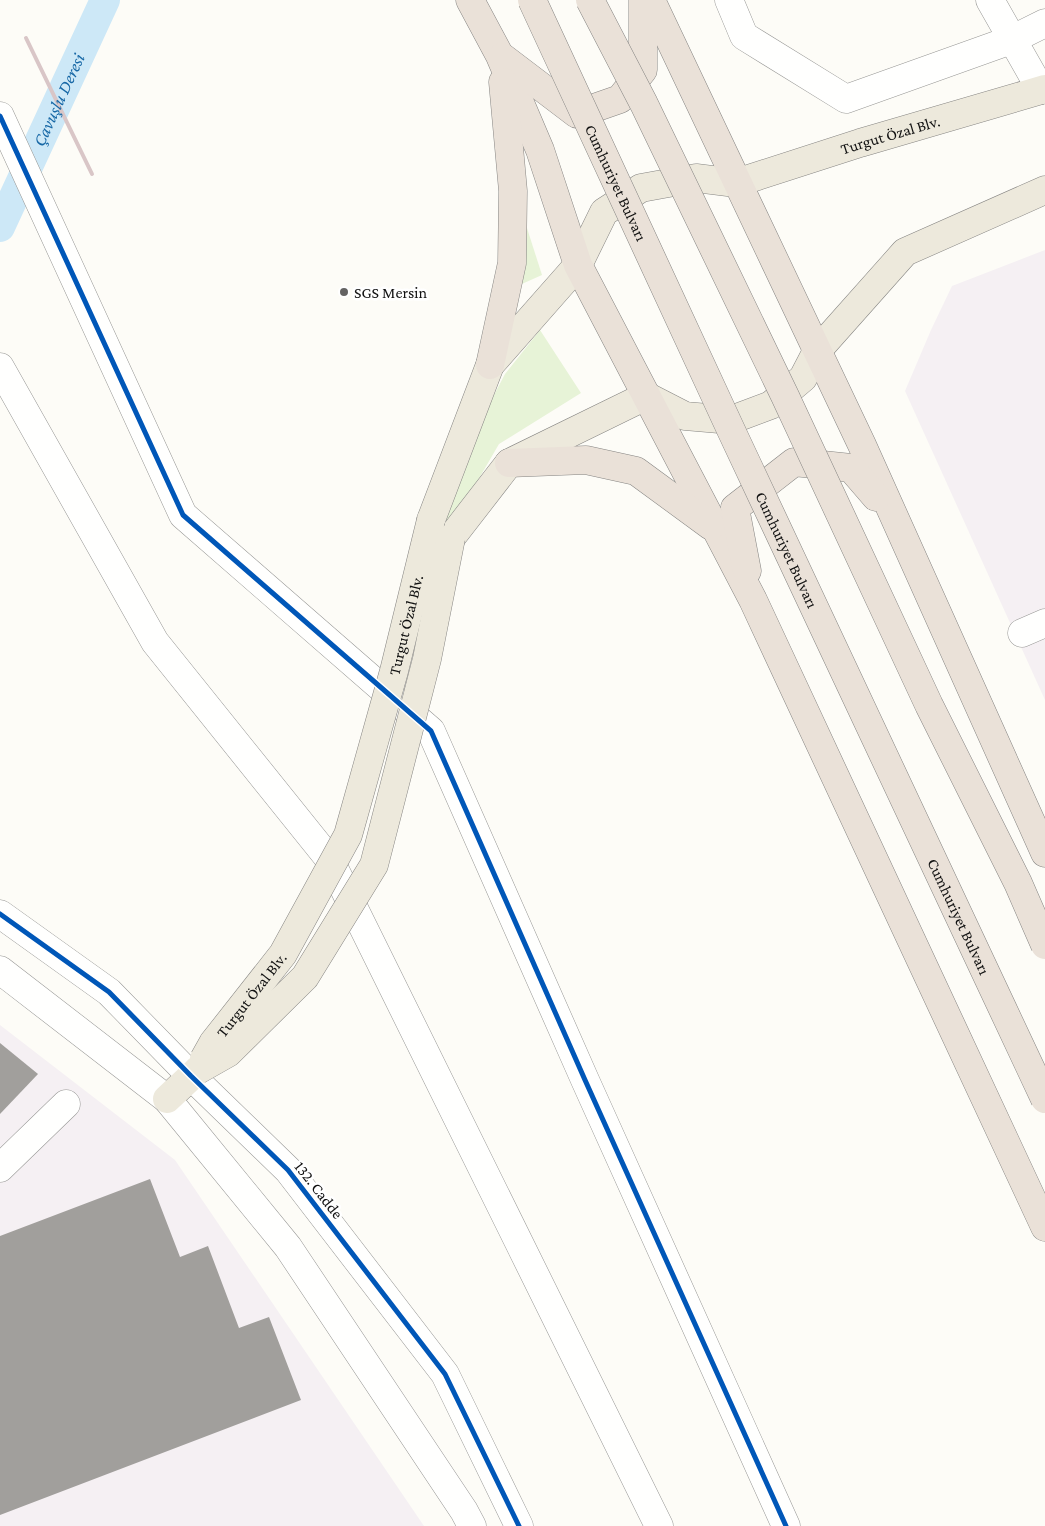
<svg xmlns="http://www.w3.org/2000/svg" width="1045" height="1526" viewBox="0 0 1045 1526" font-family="'Crimson Pro',serif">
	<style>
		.industrial { fill: #f5f0f3 }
		.green { fill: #e7f3d7 }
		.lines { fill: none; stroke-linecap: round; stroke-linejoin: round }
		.canal { stroke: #cde8f7; stroke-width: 30 }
		.building { fill: #a19f9c }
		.minor-casing { stroke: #979795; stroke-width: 29 }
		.major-casing { stroke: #858482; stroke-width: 29 }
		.highway-casing { stroke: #858482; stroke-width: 29 }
		.minor { stroke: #fffffe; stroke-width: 28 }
		.major { stroke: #ede9dc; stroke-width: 28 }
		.highway { stroke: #eae1d8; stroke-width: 28 }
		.rail { stroke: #d9c6c7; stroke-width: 4 }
		.major-bridge-casing { stroke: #858482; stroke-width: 29; stroke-linecap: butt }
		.highway-bridge-casing { stroke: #858482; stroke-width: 29; stroke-linecap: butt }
		.major-bridge { stroke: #ede9dc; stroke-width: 28 }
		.highway-bridge { stroke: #eae1d8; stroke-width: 28 }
		.cycleway-casing { stroke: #fff; stroke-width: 8 }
		.cycleway { stroke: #0057b8; stroke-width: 5 }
		.poi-dot { fill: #646362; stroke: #fff; stroke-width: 2 }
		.labels { text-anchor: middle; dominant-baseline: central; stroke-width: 5; stroke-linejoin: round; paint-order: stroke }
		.street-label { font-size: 16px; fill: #111; stroke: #fff }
		.poi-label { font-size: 16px; fill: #111; stroke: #fff; text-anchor: start }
		.water-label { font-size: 18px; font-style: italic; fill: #1768a6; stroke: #fff }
	</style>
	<rect width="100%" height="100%" fill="#fdfcf7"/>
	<g class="industrial">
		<polygon points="1045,250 1045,700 905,391 931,330 952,286"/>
		<polygon points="0,1025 175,1160 424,1526 0,1526"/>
	</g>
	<g class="green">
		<polygon points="526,225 542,275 515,287"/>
		<polygon points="540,330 581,393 499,444 431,561 473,435 505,374"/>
	</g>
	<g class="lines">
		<path class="canal" id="s1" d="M0,227L105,0"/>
	</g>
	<g class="building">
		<polygon points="0,1043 38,1074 0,1114"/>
		<polygon points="150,1179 180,1257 208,1246 239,1328 269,1317 301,1400 0,1515 0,1236"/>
	</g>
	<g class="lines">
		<g class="minor-casing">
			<g id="minor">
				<polyline points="729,0 744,36 846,99 1011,40 1045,23"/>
				<polyline points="990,0 1041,90"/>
				<polyline points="0,116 183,515 431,731 585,1080 786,1526"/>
				<polyline points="0,367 155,642 330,860 659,1526"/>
				<polyline points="1022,633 1045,623"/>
				<polyline points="0,914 109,992 191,1076 288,1170 445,1374 519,1526"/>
				<polyline points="0,970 167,1099 288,1247 464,1511 472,1526"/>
				<polyline points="0,1168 66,1104"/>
			</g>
		</g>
		<g class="major-casing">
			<g id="major">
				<path id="s2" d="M431,520L490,365L578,265L604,212L641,188L696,178L736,183L860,143L1045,89"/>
				<polyline points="451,538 509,463 646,396 685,416 731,420 771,405 803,378 817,351 905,252 1045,190"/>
				<polyline points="167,1099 198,1070"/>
			</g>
		</g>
		<g class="highway-casing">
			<g id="highway">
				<polyline points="470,0 500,56 540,150 578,265 753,600 1045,1227"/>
				<polyline points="651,0 862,445 1045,853"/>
				<polyline points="502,57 577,114 620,99 643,70 643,0"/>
				<polyline points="490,365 512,263 513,191 503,82"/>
				<polyline points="509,463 586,460 636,471 711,526"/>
				<polyline points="747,571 735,508 794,462 851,468 876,497"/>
			</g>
		</g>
		<use href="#minor" class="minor"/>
		<use href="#major" class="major"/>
		<use href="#highway" class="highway"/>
		<polyline class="rail" points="26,38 92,174"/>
		<g class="major-bridge-casing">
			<g id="major-bridge">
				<path id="s3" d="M204,1059L213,1043L283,954L348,835L394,671L431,520"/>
				<polyline points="198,1070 228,1053 305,977 374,865 427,659 451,538"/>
			</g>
		</g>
		<g class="highway-bridge-casing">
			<g id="highway-bridge">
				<path id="s4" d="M532,0L731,430L1045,1099"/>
				<polyline points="590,0 644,104 785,396 929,705 1018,883 1045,945"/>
			</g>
		</g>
		<use href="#major-bridge" class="major-bridge"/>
		<use href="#highway-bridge" class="highway-bridge"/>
		<g class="cycleway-casing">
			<g id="cycleway">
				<polyline points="0,116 183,515 431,731 585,1080 786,1526"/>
				<polyline points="0,914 109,992 191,1076 288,1170 445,1374 519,1526"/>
			</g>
		</g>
		<use href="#cycleway" class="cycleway"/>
	</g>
	<circle class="poi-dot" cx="344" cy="292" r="5"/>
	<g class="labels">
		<g class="street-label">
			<text stroke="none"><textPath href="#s2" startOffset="660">Turgut Özal Blv.</textPath></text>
			<text stroke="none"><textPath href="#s4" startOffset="201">Cumhuriyet Bulvarı</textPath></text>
			<text stroke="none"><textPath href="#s4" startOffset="606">Cumhuriyet Bulvarı</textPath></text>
			<text stroke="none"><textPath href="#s3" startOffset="485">Turgut Özal Blv.</textPath></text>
			<text stroke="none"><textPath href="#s4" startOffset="1011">Cumhuriyet Bulvarı</textPath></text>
			<text stroke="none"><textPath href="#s3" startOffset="80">Turgut Özal Blv.</textPath></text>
			<text transform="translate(319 1190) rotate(52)">132. Cadde</text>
		</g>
		<g class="poi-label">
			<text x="354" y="292">SGS Mersin</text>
		</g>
		<g class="water-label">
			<text stroke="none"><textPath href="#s1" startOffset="140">Çavuşlu Deresi</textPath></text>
		</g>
	</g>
</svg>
